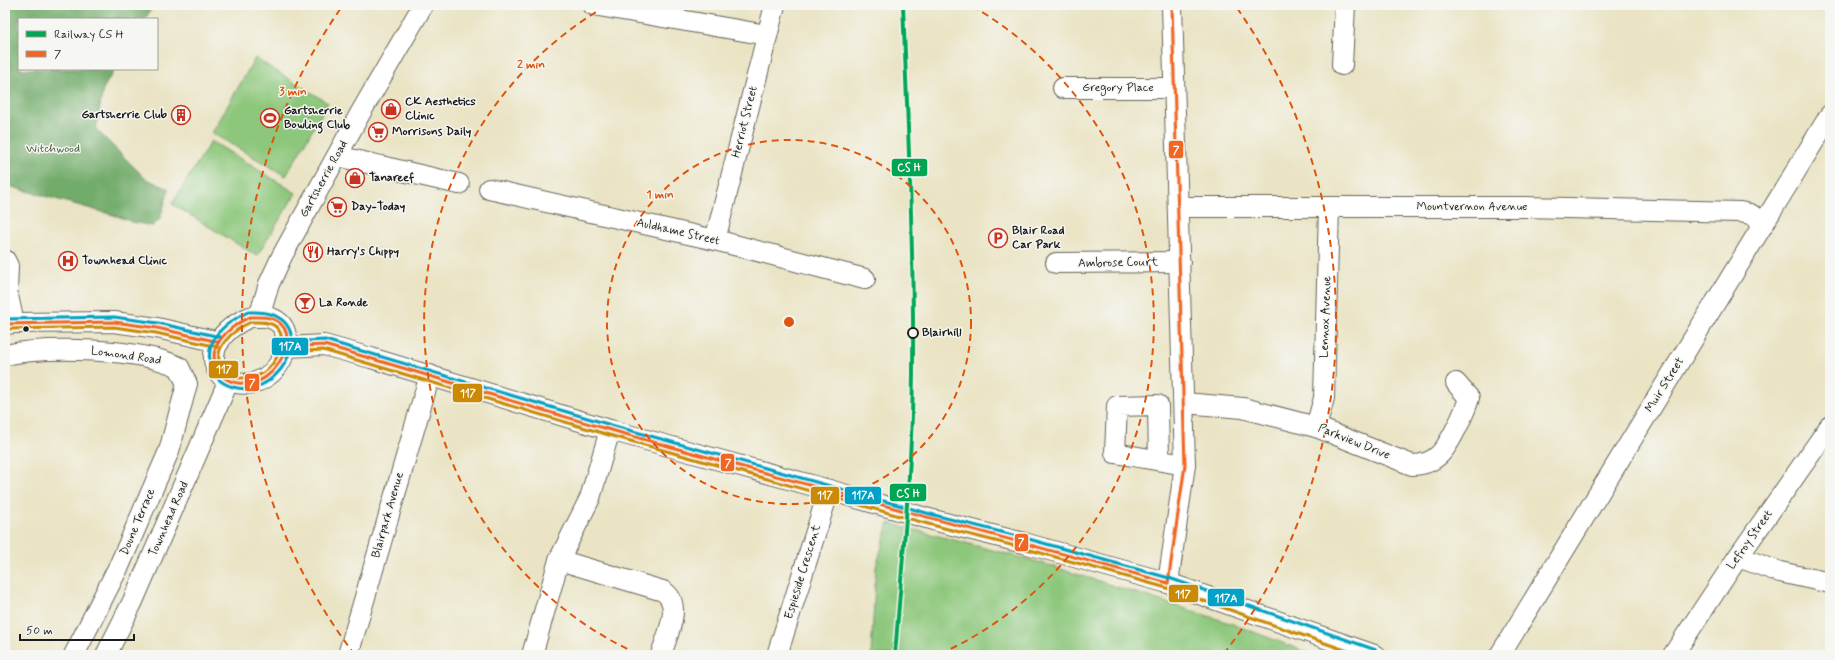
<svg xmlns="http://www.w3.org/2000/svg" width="1835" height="660" viewBox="0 0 1835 660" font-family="Mynerve,sans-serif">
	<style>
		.green { fill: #8dc77b; stroke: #54724c }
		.forest { fill: #72ac6b; stroke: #476444 }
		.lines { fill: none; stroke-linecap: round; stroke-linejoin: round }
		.minor-casing { stroke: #646257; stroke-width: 22 }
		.minor { stroke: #fff; stroke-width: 20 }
		.bus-1-casing { stroke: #f6f6f2; stroke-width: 6 }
		.bus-2-casing { stroke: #f6f6f2; stroke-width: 6 }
		.bus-3-casing { stroke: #f6f6f2; stroke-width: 6 }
		.bus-1 { stroke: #f26522; stroke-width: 3 }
		.bus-2 { stroke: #cb8a06; stroke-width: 3 }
		.bus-3 { stroke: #01a2c5; stroke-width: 3 }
		.rail-1-casing { stroke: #f6f6f2; stroke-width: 7 }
		.rail-1 { stroke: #00a651; stroke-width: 4 }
		.ring { fill: none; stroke: #de560d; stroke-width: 2; stroke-dasharray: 7 5 }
		.bus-dot { fill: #1c1c1c; stroke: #f6f6f2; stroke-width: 1.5 }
		.stop-dot { fill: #f6f6f2; stroke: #1c1c1c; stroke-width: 2 }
		.labels { text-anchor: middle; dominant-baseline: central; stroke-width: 3; stroke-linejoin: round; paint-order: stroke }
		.street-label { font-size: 12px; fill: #1c1c1c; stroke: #f6f6f2 }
		.poi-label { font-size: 12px; font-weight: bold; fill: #1c1c1c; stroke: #f6f6f2; text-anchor: start }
		.park-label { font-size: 12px; fill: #44583d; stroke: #f6f6f2 }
		.stop-label { font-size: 12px; font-weight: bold; fill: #1c1c1c; stroke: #f6f6f2; text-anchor: start }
		.centre { fill: #de560d; stroke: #f6f6f2; stroke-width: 2 }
		.ring-label { font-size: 12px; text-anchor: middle; font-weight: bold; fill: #de560d; stroke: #f6f6f2; stroke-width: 3; stroke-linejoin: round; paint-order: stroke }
		.line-badge { stroke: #f6f6f2; stroke-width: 1.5 }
		.badge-label { font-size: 11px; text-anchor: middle; font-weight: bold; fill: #fff }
	</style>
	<rect width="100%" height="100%" fill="#f6f6f2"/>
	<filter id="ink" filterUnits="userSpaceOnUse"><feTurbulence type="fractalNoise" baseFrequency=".025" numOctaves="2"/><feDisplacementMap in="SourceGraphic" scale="8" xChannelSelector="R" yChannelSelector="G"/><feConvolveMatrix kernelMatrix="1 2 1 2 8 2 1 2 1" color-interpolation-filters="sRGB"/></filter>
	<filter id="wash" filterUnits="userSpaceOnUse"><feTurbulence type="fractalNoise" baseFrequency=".012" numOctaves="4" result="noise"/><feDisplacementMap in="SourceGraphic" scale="16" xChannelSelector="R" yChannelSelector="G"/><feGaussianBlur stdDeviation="0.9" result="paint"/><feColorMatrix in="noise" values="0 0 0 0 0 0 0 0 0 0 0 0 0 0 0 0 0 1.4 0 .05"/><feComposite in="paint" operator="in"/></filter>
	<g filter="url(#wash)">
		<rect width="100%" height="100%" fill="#eae4c5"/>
		<g class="green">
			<polygon points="255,58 328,103 286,176 212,133"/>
			<polygon points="211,141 296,193 257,256 172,204"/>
			<polygon points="889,523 1042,563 1230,623 1314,655 871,655 876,567"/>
		</g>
		<polygon class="forest" points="5,5 154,5 145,19 19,19 19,69 115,69 103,89 96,129 146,179 169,189 160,219 153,226 132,222 117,216 5,185"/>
	</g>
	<g filter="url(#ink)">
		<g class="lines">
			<g class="minor-casing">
				<g id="minor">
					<polyline points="593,5 767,35"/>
					<polyline points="1342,65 1345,5"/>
					<polyline points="1063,88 1174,88"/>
					<polyline points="337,156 459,184"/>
					<polyline points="489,189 715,240 865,279"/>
					<polyline points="1178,207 1524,207 1740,212 1750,214 1765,222"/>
					<polyline points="715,240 775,5"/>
					<polyline points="5,260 8,266 7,291"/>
					<polyline points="1056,263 1180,262"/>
					<polyline points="5,291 7,291 14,323"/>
					<path d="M250,317C255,317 260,316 265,317C307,322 282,392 236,383C216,379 208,359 219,341C226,330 238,322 250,317Z"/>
					<polyline points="259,317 269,284 282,256 361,112 423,5"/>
					<polyline points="5,324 14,323 114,322 157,328 219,342"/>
					<polyline points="288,347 324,345 371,358 610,430 829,490 933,520 1024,543 1168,583 1374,655"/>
					<path d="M5,355C48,346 139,348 179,367L187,384L169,451L120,564L74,655"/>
					<path d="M1184,403L1243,408L1316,427L1412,465C1423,465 1432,462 1440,454C1450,444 1465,412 1469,398L1456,383"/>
					<polyline points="1316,427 1324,398 1329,207"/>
					<polyline points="1159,460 1158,405 1117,406 1115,453 1185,465"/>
					<polyline points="1738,557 1780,572 1830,583"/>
					<path d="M559,560L663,591C684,604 666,637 661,655"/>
					<polyline points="1168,583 1185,465 1172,5"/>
					<polyline points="106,655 133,601 228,382"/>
					<polyline points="348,655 430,375"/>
					<polyline points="532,655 559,560 590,498 610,430"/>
					<polyline points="777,655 829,490"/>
					<polyline points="1500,655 1830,115"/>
					<polyline points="1673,655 1738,557 1830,426"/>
				</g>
			</g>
			<use href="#minor" class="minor"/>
			<g class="bus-1-casing">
				<g id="bus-1">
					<path d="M250,317C259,317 269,316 277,321C298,334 281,366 267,376C259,383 248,384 238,383C229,382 222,377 218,370C204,346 231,326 250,317Z"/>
					<polyline points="5,324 114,322 157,328 219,342"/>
					<path d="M288,347L324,345C420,372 515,403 611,430C796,483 983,531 1168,583"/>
					<polyline points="1168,583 1185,465 1172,5"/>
				</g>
			</g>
			<g class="bus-2-casing">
				<g id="bus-2">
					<path d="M251,322C259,322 268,321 275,326C290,338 276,365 263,373C256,378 248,378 239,378C233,378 227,375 224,370C207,350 235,329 251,322Z"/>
					<polyline points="6,329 114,327 156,333 218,347"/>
					<polyline points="288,352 323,350 609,435 932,525 1023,548 1167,588 1359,655"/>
				</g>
			</g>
			<g class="bus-3-casing">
				<g id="bus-3">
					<path d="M248,312C237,317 226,324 218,333C203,352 208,380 233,387C284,402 326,309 250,312"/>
					<polyline points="5,319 114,317 158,323 220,337"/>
					<polyline points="288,342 325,340 611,425 934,515 1025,538 1169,578 1376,650"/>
				</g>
			</g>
			<use href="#bus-1" class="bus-1"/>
			<use href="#bus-2" class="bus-2"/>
			<use href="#bus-3" class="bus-3"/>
			<g class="rail-1-casing">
				<path id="rail-1" d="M895,655C902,562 912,468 913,374C914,251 908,128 903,5"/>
			</g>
			<use href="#rail-1" class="rail-1"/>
		</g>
	</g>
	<g class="ring">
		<circle cx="789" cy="322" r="182"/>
		<path d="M638 654A365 365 0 0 1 606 6M972 6A365 365 0 0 1 940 654"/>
		<path d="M355 655A547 547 0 0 1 341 8M1237 8A547 547 0 0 1 1223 655"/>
	</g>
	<defs>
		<g id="shop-ring" transform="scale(1)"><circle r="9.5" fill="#f6f6f2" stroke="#c8321e" stroke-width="1.5"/><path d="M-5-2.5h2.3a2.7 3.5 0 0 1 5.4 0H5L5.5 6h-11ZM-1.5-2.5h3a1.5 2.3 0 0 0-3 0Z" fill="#c8321e"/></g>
		<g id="building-ring" transform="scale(1)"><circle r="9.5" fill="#f6f6f2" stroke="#c8321e" stroke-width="1.5"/><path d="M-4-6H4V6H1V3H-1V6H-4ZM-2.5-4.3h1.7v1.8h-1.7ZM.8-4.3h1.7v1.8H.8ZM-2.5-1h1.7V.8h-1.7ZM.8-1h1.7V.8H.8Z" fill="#c8321e"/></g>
		<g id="stadium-ring" transform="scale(1)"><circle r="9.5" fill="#f6f6f2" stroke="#c8321e" stroke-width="1.5"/><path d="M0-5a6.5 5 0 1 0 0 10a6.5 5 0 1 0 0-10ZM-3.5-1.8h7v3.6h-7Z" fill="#c8321e"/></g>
		<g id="supermarket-ring" transform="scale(1)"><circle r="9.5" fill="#f6f6f2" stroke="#c8321e" stroke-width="1.5"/><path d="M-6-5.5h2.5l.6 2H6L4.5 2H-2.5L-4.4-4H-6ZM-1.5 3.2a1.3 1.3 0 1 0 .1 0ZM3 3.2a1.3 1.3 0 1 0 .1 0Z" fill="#c8321e"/></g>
		<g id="parking-ring" transform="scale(1)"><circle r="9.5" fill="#f6f6f2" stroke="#c8321e" stroke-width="1.5"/><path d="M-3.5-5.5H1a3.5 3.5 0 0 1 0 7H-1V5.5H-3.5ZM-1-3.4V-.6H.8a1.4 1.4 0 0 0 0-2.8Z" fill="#c8321e"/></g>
		<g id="restaurant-ring" transform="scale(1)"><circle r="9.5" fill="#f6f6f2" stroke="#c8321e" stroke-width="1.5"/><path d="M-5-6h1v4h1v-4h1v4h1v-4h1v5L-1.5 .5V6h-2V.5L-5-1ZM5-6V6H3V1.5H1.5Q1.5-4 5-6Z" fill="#c8321e"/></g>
		<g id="hospital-ring" transform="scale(1)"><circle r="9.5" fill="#f6f6f2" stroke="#c8321e" stroke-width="1.5"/><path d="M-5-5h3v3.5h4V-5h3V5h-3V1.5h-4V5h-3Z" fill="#c8321e"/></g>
		<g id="bar-ring" transform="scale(1)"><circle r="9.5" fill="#f6f6f2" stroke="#c8321e" stroke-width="1.5"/><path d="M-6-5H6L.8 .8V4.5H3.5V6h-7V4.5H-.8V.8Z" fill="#c8321e"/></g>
	</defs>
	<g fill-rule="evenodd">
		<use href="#shop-ring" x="391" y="109"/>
		<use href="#building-ring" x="181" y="115"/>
		<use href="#stadium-ring" x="270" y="118"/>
		<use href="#supermarket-ring" x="378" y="132"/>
		<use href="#shop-ring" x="355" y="178"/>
		<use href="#supermarket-ring" x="337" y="207"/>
		<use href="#parking-ring" x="998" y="238"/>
		<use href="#restaurant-ring" x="313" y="252"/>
		<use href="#hospital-ring" x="68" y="261"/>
		<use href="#bar-ring" x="305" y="303"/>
	</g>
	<circle class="bus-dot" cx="26" cy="329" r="3.5"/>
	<circle class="stop-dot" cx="913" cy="333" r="5"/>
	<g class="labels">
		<g class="street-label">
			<text x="1118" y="88">Gregory Place</text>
			<text transform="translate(745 122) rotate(-76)">Herriot Street</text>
			<text transform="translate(324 179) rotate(-61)">Gartsherrie Road</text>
			<text x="1472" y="207">Mountvernon Avenue</text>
			<text transform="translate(678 232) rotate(13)">Auldhame Street</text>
			<text transform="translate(1118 263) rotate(-1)">Ambrose Court</text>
			<text transform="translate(1326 317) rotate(-88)">Lennox Avenue</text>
			<text transform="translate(126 356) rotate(8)">Lomond Road</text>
			<text transform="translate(1665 385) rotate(-58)">Muir Street</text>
			<text transform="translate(1354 442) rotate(22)">Parkview Drive</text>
			<text transform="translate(388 515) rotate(-74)">Blairpark Avenue</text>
			<text transform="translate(169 519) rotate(-66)">Townhead Road</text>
			<text transform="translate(138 522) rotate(-67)">Doune Terrace</text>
			<text transform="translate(1750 540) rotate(-55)">Lefroy Street</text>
			<text transform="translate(803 572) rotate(-73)">Espieside Crescent</text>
		</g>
		<g class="poi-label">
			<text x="405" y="102">CK Aesthetics<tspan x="405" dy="14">Clinic</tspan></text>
			<text x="284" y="111">Gartsherrie<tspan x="284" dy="14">Bowling Club</tspan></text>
			<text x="167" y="115" text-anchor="end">Gartsherrie Club</text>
			<text x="392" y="132">Morrisons Daily</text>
			<text x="369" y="178">Tanareef</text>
			<text x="351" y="207">Day-Today</text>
			<text x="1012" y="231">Blair Road<tspan x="1012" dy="14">Car Park</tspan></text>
			<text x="327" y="252">Harry's Chippy</text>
			<text x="82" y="261">Townhead Clinic</text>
			<text x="319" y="303">La Ronde</text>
		</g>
		<g class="park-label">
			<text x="53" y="149">Witchwood</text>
		</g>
		<g class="stop-label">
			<text x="922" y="333">Blairhill</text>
		</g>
	</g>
	<circle cx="789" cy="322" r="6" class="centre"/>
	<g class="ring-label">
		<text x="531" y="68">2 min</text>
		<text x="293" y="95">3 min</text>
		<text x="660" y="198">1 min</text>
	</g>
	<g class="line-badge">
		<rect x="1168" y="140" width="16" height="19" rx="4" fill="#f26522"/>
		<rect x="891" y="158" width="37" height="19" rx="4" fill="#00a651"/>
		<rect x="271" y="337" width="38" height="19" rx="4" fill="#01a2c5"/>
		<rect x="208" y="360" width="31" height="19" rx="4" fill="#cb8a06"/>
		<rect x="244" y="373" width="16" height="19" rx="4" fill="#f26522"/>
		<rect x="452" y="383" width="31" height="20" rx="4" fill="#cb8a06"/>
		<rect x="720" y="453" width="15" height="19" rx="4" fill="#f26522"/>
		<rect x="889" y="483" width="38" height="19" rx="4" fill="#00a651"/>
		<rect x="844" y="486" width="38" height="19" rx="4" fill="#01a2c5"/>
		<rect x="810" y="486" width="30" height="19" rx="4" fill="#cb8a06"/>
		<rect x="1014" y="533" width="15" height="19" rx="4" fill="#f26522"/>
		<rect x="1168" y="584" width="31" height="19" rx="4" fill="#cb8a06"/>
		<rect x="1207" y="588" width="38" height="19" rx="4" fill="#01a2c5"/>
	</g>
	<g class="badge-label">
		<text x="1176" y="154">7</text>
		<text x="909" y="171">CS H</text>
		<text x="290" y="350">117A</text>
		<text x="224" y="373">117</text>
		<text x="252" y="387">7</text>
		<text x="468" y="397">117</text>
		<text x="728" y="467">7</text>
		<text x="908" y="497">CS H</text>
		<text x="863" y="499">117A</text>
		<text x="825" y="499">117</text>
		<text x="1021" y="546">7</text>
		<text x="1183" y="598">117</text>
		<text x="1226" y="602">117A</text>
	</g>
	<rect width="1835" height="660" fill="none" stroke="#f6f6f2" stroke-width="20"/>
	<rect x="18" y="18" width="140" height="52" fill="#f6f6f2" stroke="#9f9f9c"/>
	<rect x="26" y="31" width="20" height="6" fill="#00a651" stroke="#9f9f9c"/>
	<text x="54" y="38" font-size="12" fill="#1c1c1c">Railway CS H</text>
	<rect x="26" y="51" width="20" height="6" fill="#f26522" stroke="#9f9f9c"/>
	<text x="54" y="58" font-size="12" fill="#1c1c1c">7</text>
	<path d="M20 634v6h114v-6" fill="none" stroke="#1c1c1c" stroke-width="2"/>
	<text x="26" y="634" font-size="12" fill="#1c1c1c" stroke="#f6f6f2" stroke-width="3" paint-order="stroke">50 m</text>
</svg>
